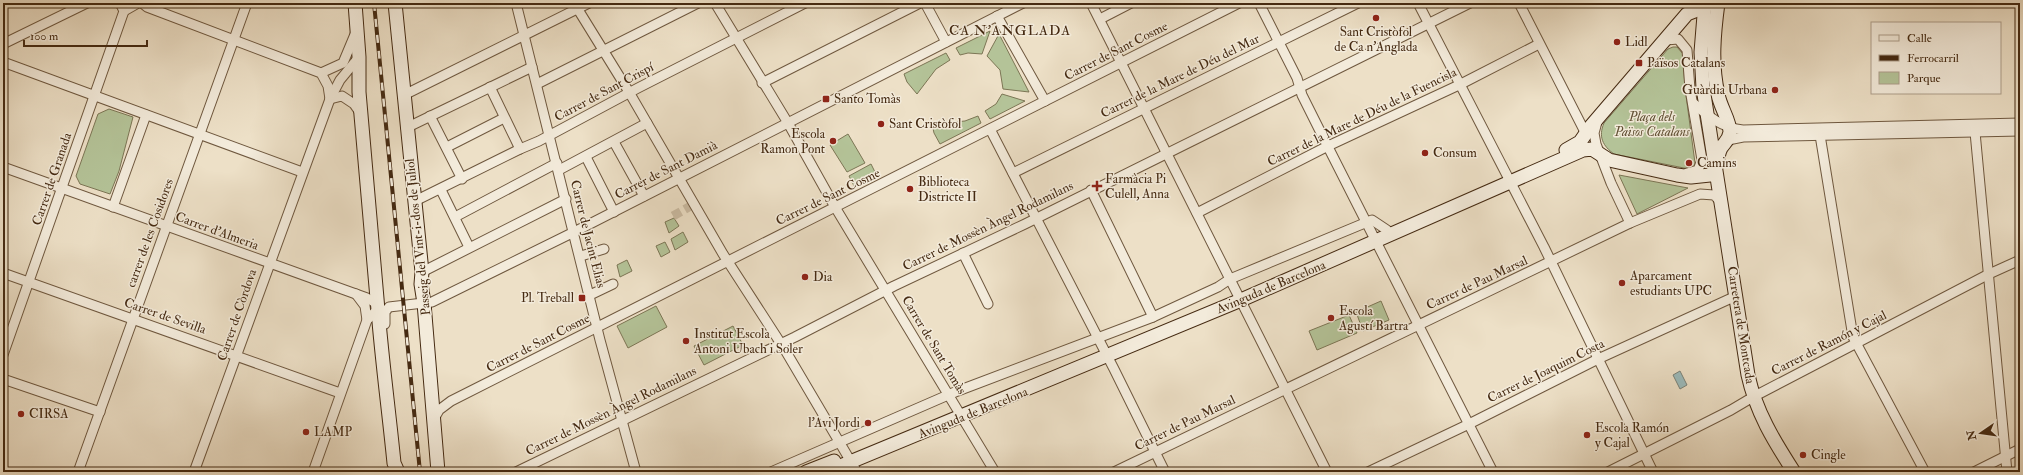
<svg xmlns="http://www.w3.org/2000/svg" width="2023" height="475" viewBox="0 0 2023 475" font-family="'IM FELL Double Pica',serif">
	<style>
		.green { fill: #b4c398; stroke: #7c7655 }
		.water { fill: #9bbbbc; stroke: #798178 }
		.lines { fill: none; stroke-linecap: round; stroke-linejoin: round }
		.street-tunnel { stroke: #cbbca3; stroke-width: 9; stroke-dasharray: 9 4.5; stroke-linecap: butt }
		.street-casing { stroke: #6f583f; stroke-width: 11 }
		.secondary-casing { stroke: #452a12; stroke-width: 15 }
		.street { stroke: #f3ebdb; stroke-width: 9 }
		.secondary { stroke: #f3ebdb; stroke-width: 13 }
		.rail-casing { stroke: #452a12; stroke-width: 4 }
		.rail { stroke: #f3ebdb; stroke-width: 2.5; stroke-dasharray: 8; stroke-linecap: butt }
		.poi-dot { fill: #8f2418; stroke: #f3ebdb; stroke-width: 1.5 }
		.labels { text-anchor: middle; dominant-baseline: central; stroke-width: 3; stroke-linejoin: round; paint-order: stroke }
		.poi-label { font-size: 13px; fill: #452a12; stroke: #f3ebdb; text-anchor: start }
		.street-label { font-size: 13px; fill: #452a12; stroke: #f3ebdb }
		.park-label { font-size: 13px; font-style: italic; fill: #615034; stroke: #f3ebdb }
		.neighbourhood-label { font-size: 14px; letter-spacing: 1px; fill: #452a12; stroke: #f3ebdb }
	</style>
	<rect width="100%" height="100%" fill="#ede0c7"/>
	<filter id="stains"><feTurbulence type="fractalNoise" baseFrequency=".005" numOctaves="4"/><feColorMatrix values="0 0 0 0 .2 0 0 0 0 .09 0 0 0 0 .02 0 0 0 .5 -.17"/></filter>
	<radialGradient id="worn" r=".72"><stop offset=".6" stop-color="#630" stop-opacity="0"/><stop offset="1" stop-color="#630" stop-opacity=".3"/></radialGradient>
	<g class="green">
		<polygon points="990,31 982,54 968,53 960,55 956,48"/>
		<polygon points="999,34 1029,92 1003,89 1000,70 987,56"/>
		<path d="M1673,47H1677L1683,54L1685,88L1695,163L1694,167L1689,169L1614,154C1603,146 1598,137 1604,123L1668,49Z"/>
		<polygon points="946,53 950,60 936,69 917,94 907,82 904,74"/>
		<polygon points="1002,94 1025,101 990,119 985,111 996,104"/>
		<polygon points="109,109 133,117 119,171 110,194 80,184 76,176 98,114"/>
		<polygon points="978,116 981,123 940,144 934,133 932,124 965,121"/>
		<polygon points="848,134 865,163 847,172 830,145"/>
		<polygon points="871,164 877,176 855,188 849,176"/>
		<polygon points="1619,175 1688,188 1637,214"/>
		<polygon points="674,218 679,226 669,233 665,222"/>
		<polygon points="683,232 688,242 675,250 671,239"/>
		<polygon points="665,242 670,252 661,257 656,246"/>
		<polygon points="627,260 632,271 620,277 617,265"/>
		<polygon points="1381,301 1389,320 1363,331 1356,312"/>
		<polygon points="656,306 667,327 628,348 617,326"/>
		<polygon points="1349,315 1357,333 1317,350 1309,331"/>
		<polygon points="733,326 743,345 704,365 694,346"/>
	</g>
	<polygon class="water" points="1680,371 1687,385 1680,389 1673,375"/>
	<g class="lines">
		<polyline class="street-tunnel" points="673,216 694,204"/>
		<g class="street-casing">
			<g id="street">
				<polyline points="142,3 147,7 321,73 328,86 330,99"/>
				<polyline points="516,3 600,340 636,472"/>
				<polyline points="574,3 629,92 723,254 785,350 857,472"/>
				<polyline points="715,3 788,123 835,207 995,472"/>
				<polyline points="925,3 946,42"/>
				<polyline points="1091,3 1327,472"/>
				<polyline points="1259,3 1297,78 1302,95 1324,139 1493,472"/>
				<polyline points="1418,3 1544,247 1653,472"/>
				<polyline points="1519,3 1586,134"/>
				<polyline points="124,11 138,3"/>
				<polyline points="997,16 1045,101"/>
				<polyline points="1100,19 1131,3"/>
				<polyline points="1666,40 1678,39 1687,50 1690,89 1702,160 1698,170 1687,173"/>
				<polyline points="3,44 87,3"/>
				<polyline points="3,62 302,172"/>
				<polyline points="321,73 343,63 356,32"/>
				<polyline points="762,83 920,3"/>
				<polyline points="537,84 698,3"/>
				<polyline points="490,87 520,149"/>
				<polyline points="404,95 589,3"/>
				<polyline points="330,99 342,96 354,104 361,114"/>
				<path d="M1693,103C1708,116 1722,128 1743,130L2020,123"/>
				<polyline points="430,116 462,179"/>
				<polyline points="1597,122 1594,133 1596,144 1611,183 1630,223"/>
				<polyline points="406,128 532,67"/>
				<polyline points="990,129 1114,369 1165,472"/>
				<polyline points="1975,132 2007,472"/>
				<polyline points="1820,135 1853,337 1925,472"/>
				<polyline points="1728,140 1743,137 2020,131"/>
				<polyline points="614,142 644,196"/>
				<polyline points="447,147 504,118"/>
				<polyline points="586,157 614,212"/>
				<polyline points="3,167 367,298 377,304"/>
				<polyline points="559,170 647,123"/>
				<polyline points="1013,173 1358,3"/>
				<polyline points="441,190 469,247"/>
				<polyline points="1091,190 1153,317"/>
				<polyline points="415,201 520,149 539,141 638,88 805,3"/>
				<polyline points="113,207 146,115"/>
				<polyline points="1197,213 1328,146 1459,85 1539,44"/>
				<polyline points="455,217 557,163"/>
				<polyline points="963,253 988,304"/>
				<polyline points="581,256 604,249"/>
				<polyline points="422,272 566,199"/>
				<polyline points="3,273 340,393"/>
				<polyline points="356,294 365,306 367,320"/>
				<polyline points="590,295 613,284"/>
				<polyline points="385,324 385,312 389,307 432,302 574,232 1023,3"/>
				<polyline points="3,355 124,11 120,3"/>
				<polyline points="3,379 100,412"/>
				<polyline points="434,419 439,410 451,401 1239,3"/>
				<polyline points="78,472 247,3"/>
				<polyline points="194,472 330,99 340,80 359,57"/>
				<polyline points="313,472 367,320 378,309"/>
				<polyline points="516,472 795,337 894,286 1025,224 1470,3"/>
				<polyline points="771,472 955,392 1153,317 1218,287 1230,279 1372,220 1387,230"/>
				<polyline points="1114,472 1630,223 1700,194 1714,195 1722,203"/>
				<polyline points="1368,472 1469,424 1598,359 1736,296"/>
				<polyline points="1608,472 1731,410 1753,397 1989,274 2020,260"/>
				<polyline points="1974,472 2020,449"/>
			</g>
		</g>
		<g class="secondary-casing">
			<g id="secondary">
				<path d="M355,3L359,57V92C366,165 371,237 378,310C382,361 389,412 394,463L398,472"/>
				<polyline points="395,3 422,272 421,284 424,303 438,472"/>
				<path d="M1705,3L1701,52L1703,88L1748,375C1756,412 1774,441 1794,472"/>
				<polyline points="1566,150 1580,142 1591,126 1687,14 1705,7"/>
				<polyline points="806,472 834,461"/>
				<path d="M826,472L1241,300L1583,150L1592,149L1609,160L1677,175L1691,177L1710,175C1719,169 1716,157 1721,148C1725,142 1729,140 1730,132C1730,120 1720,107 1718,94C1711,64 1714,33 1718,3"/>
			</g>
		</g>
		<use href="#street" class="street"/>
		<use href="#secondary" class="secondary"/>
		<g class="rail-casing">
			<polyline id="rail" points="374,3 420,472"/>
		</g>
		<use href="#rail" class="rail"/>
	</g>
	<g class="poi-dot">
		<circle cx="1376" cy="18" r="4"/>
		<circle cx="1617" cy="42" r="4"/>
		<rect x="1635" y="59" width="8" height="8" rx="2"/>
		<circle cx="1775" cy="90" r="4"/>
		<rect x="822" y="95" width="8" height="8" rx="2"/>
		<circle cx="881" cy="124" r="4"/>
		<circle cx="833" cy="141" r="4"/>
		<circle cx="1425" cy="153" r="4"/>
		<circle cx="1689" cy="163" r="4"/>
		<path d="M1095 180h4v4h4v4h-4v4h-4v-4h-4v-4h4z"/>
		<circle cx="910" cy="189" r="4"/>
		<circle cx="805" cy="277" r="4"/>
		<circle cx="1622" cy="283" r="4"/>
		<rect x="578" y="294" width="8" height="8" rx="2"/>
		<circle cx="1331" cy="318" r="4"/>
		<circle cx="686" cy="341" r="4"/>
		<circle cx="21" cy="414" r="4"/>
		<circle cx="868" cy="423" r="4"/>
		<circle cx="306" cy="432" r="4"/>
		<circle cx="1587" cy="435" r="4"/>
		<circle cx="1803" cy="455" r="4"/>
	</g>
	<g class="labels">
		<g class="poi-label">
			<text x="1376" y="32" text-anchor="middle">Sant Cristòfol<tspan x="1376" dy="15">de Ca n'Anglada</tspan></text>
			<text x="1625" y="42">Lidl</text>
			<text x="1647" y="63">Països Catalans</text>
			<text x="1767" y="90" text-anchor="end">Guàrdia Urbana</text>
			<text x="834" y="99">Santo Tomàs</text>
			<text x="889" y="124">Sant Cristòfol</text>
			<text x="825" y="134" text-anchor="end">Escola<tspan x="825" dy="15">Ramon Pont</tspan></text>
			<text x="1433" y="153">Consum</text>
			<text x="1697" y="163">Camins</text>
			<text x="1105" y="179">Farmàcia Pi<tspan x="1105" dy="15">Culell, Anna</tspan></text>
			<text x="918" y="182">Biblioteca<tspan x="918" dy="15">Districte II</tspan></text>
			<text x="1630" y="276">Aparcament<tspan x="1630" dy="15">estudiants UPC</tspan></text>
			<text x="813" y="277">Dia</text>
			<text x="574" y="298" text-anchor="end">Pl. Treball</text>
			<text x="1339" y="311">Escola<tspan x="1339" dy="15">Agustí Bartra</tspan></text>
			<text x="694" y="334">Institut Escola<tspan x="694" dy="15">Antoni Ubach i Soler</tspan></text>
			<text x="29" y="414">CIRSA</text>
			<text x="860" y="423" text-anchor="end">l'Avi Jordi</text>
			<text x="1595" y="428">Escola Ramón<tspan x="1595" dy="15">y Cajal</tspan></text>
			<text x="314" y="432">LAMP</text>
			<text x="1811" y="455">Cingle</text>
		</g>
		<g class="street-label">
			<text transform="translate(1116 51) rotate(-27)">Carrer de Sant Cosme</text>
			<text transform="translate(1180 76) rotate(-26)">Carrer de la Mare de Déu del Mar</text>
			<text transform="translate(604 92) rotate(-28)">Carrer de Sant Crispí</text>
			<text transform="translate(1362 117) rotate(-26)">Carrer de la Mare de Déu de la Fuencisla</text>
			<text transform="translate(666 170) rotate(-27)">Carrer de Sant Damià</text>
			<text transform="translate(52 179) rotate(-71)">Carrer de Granada</text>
			<text transform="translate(828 197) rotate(-26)">Carrer de Sant Cosme</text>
			<text transform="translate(988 226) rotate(-26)">Carrer de Mossèn Àngel Rodamilans</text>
			<text transform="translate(217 231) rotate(20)">Carrer d'Almeria</text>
			<text transform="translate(150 233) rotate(-70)">carrer de les Cosidores</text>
			<text transform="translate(588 234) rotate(76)">Carrer de Jacint Elias</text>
			<text transform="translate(418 237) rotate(-96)">Passeig del Vint-i-dos de Juliol</text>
			<text transform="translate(1477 283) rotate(-25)">Carrer de Pau Marsal</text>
			<text transform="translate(1271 287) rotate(-23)">Avinguda de Barcelona</text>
			<text transform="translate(237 315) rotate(-71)">Carrer de Còrdova</text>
			<text transform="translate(165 316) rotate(19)">Carrer de Sevilla</text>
			<text transform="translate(1741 325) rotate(81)">Carretera de Montcada</text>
			<text transform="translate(538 343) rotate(-27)">Carrer de Sant Cosme</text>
			<text transform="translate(1829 343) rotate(-27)">Carrer de Ramón y Cajal</text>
			<text transform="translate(934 345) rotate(59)">Carrer de Sant Tomàs</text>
			<text transform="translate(1546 371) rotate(-26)">Carrer de Joaquim Costa</text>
			<text transform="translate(611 411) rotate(-26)">Carrer de Mossèn Àngel Rodamilans</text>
			<text transform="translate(973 413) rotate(-22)">Avinguda de Barcelona</text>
			<text transform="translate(1185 423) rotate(-26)">Carrer de Pau Marsal</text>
		</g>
		<g class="park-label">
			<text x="1652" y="117">Plaça dels<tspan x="1652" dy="15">Països Catalans</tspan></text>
		</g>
		<g class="neighbourhood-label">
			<text x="1010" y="30">CA N'ANGLADA</text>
		</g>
	</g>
	<rect width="2023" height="475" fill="none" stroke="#ede0c7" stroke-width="16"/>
	<rect x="4" y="4" width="2015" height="467" fill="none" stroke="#452a12" stroke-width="2"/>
	<rect x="8" y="8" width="2007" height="459" fill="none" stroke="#452a12"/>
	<rect x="1871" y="22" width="130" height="72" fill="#f3ebdb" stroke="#ad9e8b"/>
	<rect x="1879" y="35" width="20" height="6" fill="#f3ebdb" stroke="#ad9e8b"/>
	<text x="1907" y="42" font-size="12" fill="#452a12">Calle</text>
	<rect x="1879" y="55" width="20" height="6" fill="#452a12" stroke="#ad9e8b"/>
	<text x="1907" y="62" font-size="12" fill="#452a12">Ferrocarril</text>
	<rect x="1879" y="72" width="20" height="12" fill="#b4c398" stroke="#ad9e8b"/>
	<text x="1907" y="82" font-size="12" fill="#452a12">Parque</text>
	<g transform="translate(1981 433) rotate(257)" stroke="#f3ebdb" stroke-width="3" paint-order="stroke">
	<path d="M0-3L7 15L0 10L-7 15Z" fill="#452a12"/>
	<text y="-6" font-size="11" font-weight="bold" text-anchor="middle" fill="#452a12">N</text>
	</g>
	<path d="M24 40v6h123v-6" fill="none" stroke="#452a12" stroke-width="2"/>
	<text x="30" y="40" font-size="12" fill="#452a12" stroke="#f3ebdb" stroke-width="3" paint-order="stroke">100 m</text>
	<rect width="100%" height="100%" filter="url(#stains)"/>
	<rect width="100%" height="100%" fill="url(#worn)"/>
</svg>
